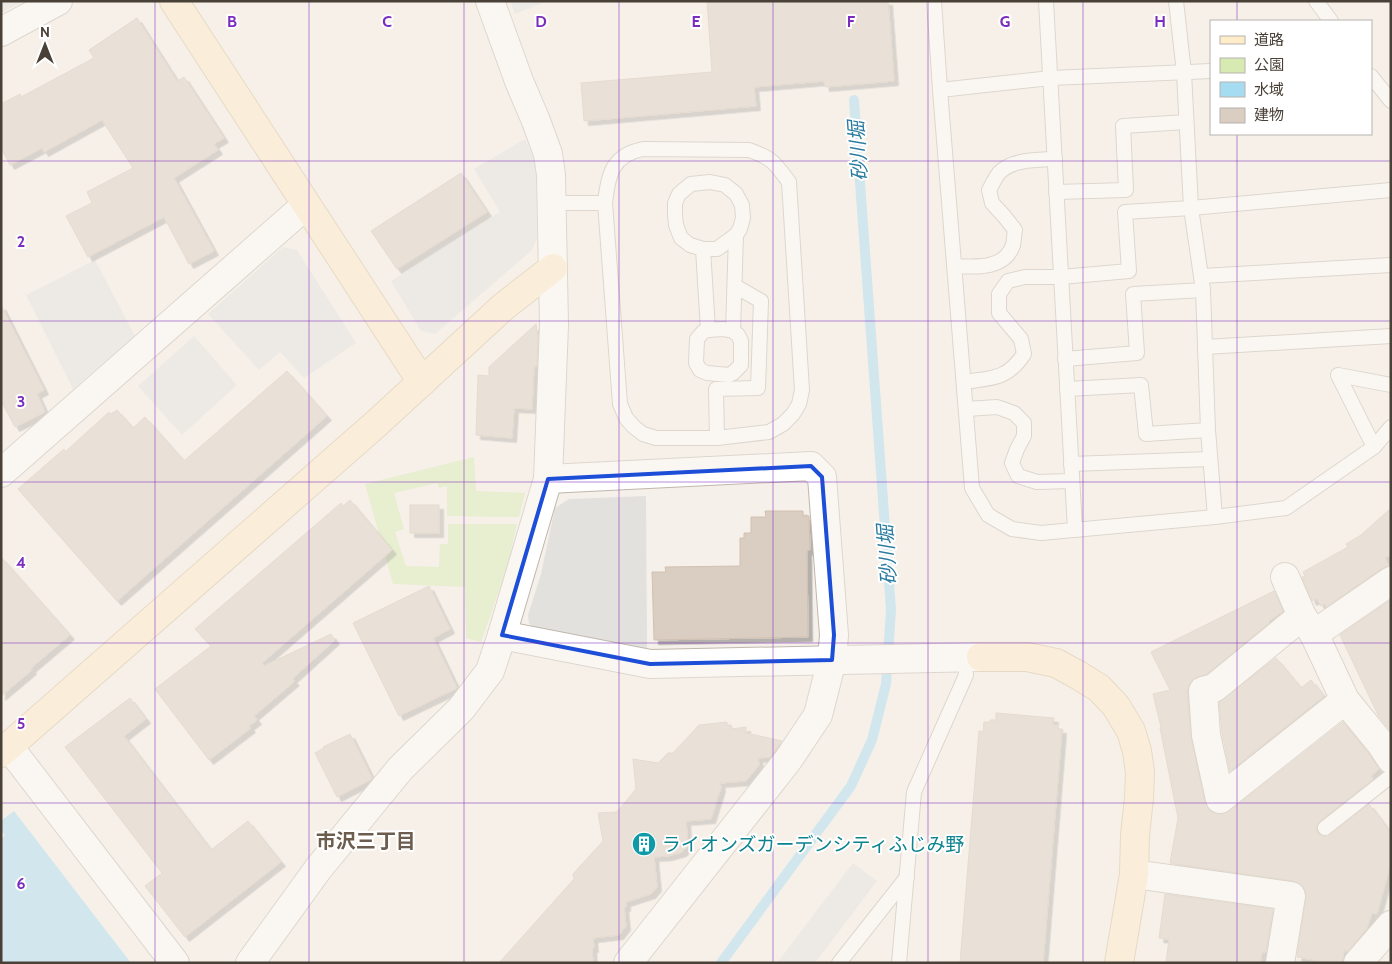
<svg xmlns="http://www.w3.org/2000/svg" width="1392" height="964" viewBox="0 0 1392 964" font-family="Cabin,'Noto Sans JP',sans-serif">
	<style>
		.green { fill: #d7eab2 }
		.parking { fill: #e3e1de }
		.water { fill: #a5dcf2 }
		.lines { fill: none; stroke-linecap: round; stroke-linejoin: round }
		.stream { stroke: #a5dcf2; stroke-width: 10 }
		.building { fill: #dacdc1; stroke: #d2c1b1; filter: url(#shadow) }
		.lane-casing { stroke: #c1b7ac; stroke-width: 16 }
		.street-casing { stroke: #c1b7ac; stroke-width: 30 }
		.secondary-casing { stroke: #d6be99; stroke-width: 30 }
		.lane { stroke: #fff; stroke-width: 14 }
		.street { stroke: #fff; stroke-width: 28 }
		.secondary { stroke: #ffecc9; stroke-width: 28 }
		.marked { fill: none; stroke: #1d4ed8; stroke-width: 4; stroke-linejoin: round }
		.grid { fill: none; stroke: #7b2cbf; stroke-width: 1; stroke-opacity: 0.55 }
		.labels { text-anchor: middle; dominant-baseline: central; stroke-width: 4; stroke-linejoin: round; paint-order: stroke }
		.culture-label { font-size: 19px; fill: #0d838f; stroke: #fff; text-anchor: start }
		.water-label { font-size: 20px; font-style: italic; fill: #297b9f; stroke: #fff }
		.neighbourhood-label { font-size: 20px; font-weight: bold; fill: #6c5d4e; stroke: #fff }
		.grid-label { font-size: 16px; text-anchor: middle; font-weight: bold; fill: #7b2cbf; stroke: #fff; stroke-width: 4; stroke-linejoin: round; paint-order: stroke }
	</style>
	<defs>
		<filter id="shadow"><feDropShadow dx="4.5" dy="4.5" stdDeviation="0" flood-color="#0004"/></filter>
	</defs>
	<rect width="100%" height="100%" fill="#f5f0e9"/>
	<polygon class="green" points="474,457 476,491 525,493 519,517 447,516 447,486 439,488 437,483 394,493 404,529 395,532 406,566 439,567 440,544 448,544 448,524 517,524 507,568 481,642 466,638 465,587 393,584 365,484"/>
	<g class="parking">
		<polygon points="1,1 24,1 1,13"/>
		<polygon points="510,1 547,1 515,14"/>
		<polygon points="525,139 536,164 537,239 531,251 435,334 421,331 391,281 500,212 474,169"/>
		<polygon points="283,247 297,250 356,343 304,378 280,352 259,370 208,314"/>
		<polygon points="95,260 135,336 73,389 26,295"/>
		<polygon points="194,336 237,385 182,435 138,386"/>
		<polygon points="646,496 647,649 535,630 529,623 528,615 541,574 555,508 569,499"/>
		<polygon points="853,863 877,881 815,963 777,963"/>
	</g>
	<polygon class="water" points="14,811 131,963 1,963 1,839 5,835 1,831 1,821"/>
	<g class="lines">
		<polyline class="stream" points="721,963 851,786 872,740 886,684 891,610 854,100"/>
	</g>
	<g class="building">
		<polygon points="707,1 888,1 894,81 825,87 824,81 754,87 756,106 584,121 581,83 712,72"/>
		<polygon points="137,18 177,81 184,77 224,138 214,144 218,150 174,178 214,251 189,264 164,217 88,257 66,216 92,203 87,192 133,168 102,120 44,152 42,148 10,165 1,148 1,104 20,94 21,97 94,58 89,50"/>
		<polygon points="461,173 487,212 397,269 371,231"/>
		<polygon points="1,305 44,390 37,394 45,412 15,427 1,401"/>
		<polygon points="536,324 538,337 537,366 534,366 532,409 514,408 512,438 476,435 478,375 489,376 489,367"/>
		<polygon points="287,371 327,416 117,601 18,489 64,449 65,452 109,412 111,414 117,410 133,428 145,417 184,461"/>
		<polygon points="350,500 392,550 262,663 264,666 331,634 335,640 292,679 295,681 254,716 257,720 249,726 251,728 209,760 155,689 211,646 195,629 341,503 343,506"/>
		<rect x="410" y="505" width="29" height="28"/>
		<polygon points="1391,508 1391,554 1385,558 1389,566 1382,568 1326,607 1325,604 1321,606 1317,599 1312,601 1302,577 1305,576 1303,572 1348,547 1346,544 1361,535"/>
		<polygon points="765,511 803,511 803,516 809,516 810,550 807,551 808,637 654,640 652,572 666,572 665,567 740,566 740,538 744,538 744,533 751,533 751,517 766,517"/>
		<polygon points="1,557 70,635 31,668 32,670 1,696"/>
		<polygon points="429,586 450,629 433,638 457,688 399,716 353,623"/>
		<polygon points="1274,591 1283,611 1269,621 1270,622 1207,674 1193,679 1189,685 1187,692 1191,738 1205,802 1209,810 1215,814 1223,814 1230,811 1343,722 1368,753 1379,769 1371,776 1373,779 1320,821 1317,825 1316,830 1318,834 1322,836 1327,837 1369,804 1391,833 1391,862 1377,914 1372,913 1367,928 1348,951 1344,950 1342,963 1330,963 1297,957 1306,898 1305,890 1300,884 1293,881 1170,863 1178,818 1160,728 1161,727 1153,694 1170,690 1151,652"/>
		<polygon points="1391,600 1391,731 1378,715 1340,635"/>
		<polygon points="1276,658 1301,688 1311,680 1324,696 1230,771 1222,733 1219,702"/>
		<polygon points="130,698 146,719 124,736 211,850 248,821 281,862 185,937 145,886 162,873 65,747"/>
		<polygon points="996,713 1054,718 1053,725 1058,725 1058,729 1062,729 1043,963 960,963 979,731 983,732 984,722 990,722 990,720 996,720"/>
		<polygon points="727,722 727,725 731,725 732,729 746,727 746,733 782,741 770,757 758,758 759,765 746,781 720,783 721,787 711,819 686,821 688,845 682,852 668,856 654,857 657,887 651,894 626,902 626,907 624,907 626,926 619,935 593,938 594,948 592,948 593,963 499,963 574,879 573,874 603,841 598,813 617,812 636,789 633,759 658,763 668,753 673,753 699,725"/>
		<polygon points="350,734 372,778 370,780 337,797 315,753 324,748 323,747"/>
		<polygon points="1165,894 1273,909 1266,952 1262,952 1260,963 1166,963 1169,939 1159,938"/>
	</g>
	<g class="lines">
		<g class="lane-casing">
			<g id="lane">
				<polyline points="934,1 940,90 972,488 988,515 1012,529 1041,533 1215,517 1286,508 1374,447 1391,427"/>
				<polyline points="1046,1 1075,530"/>
				<polyline points="1176,1 1184,73 1191,208 1203,290 1208,430 1215,517"/>
				<polyline points="1316,1 1331,21"/>
				<polyline points="1371,76 1391,101"/>
				<polyline points="940,90 1051,78 1211,71"/>
				<path d="M643,149L749,150C772,158 775,163 789,182L802,390L799,404L793,414L783,424L769,432L717,438H656L643,434L634,427L626,418L620,404L605,203C608,175 612,155 643,149Z"/>
				<polygon points="710,182 725,185 736,194 742,205 743,218 740,229 736,235 717,249 703,249 690,245 681,238 676,225 675,215 675,203 679,194 691,184"/>
				<polyline points="1056,192 1126,190 1123,126 1186,122"/>
				<polyline points="551,203 605,203"/>
				<polyline points="703,249 708,330"/>
				<path d="M954,266C974,267 1005,270 1013,245C1014,241 1014,235 1015,230L1004,216L992,203L989,190C992,185 995,178 999,173C1012,159 1037,160 1055,159"/>
				<polyline points="1202,276 1391,265"/>
				<polygon points="723,329 733,331 738,335 741,341 741,365 733,373 729,375 707,373 700,370 696,363 697,339 703,332 708,330"/>
				<polyline points="733,331 736,235"/>
				<polyline points="1205,347 1391,336"/>
				<polyline points="1065,359 1137,353 1133,294 1203,290"/>
				<path d="M964,382C991,378 1007,380 1024,354L1021,339L999,313V294L1008,281L1025,277H1061L1129,271L1125,212L1191,208L1391,190"/>
				<polyline points="1067,389 1141,385 1146,434 1208,430"/>
				<polyline points="966,409 997,407 1014,413 1024,423 1024,436 1017,449 1012,463 1018,476 1037,482 1072,481"/>
				<polyline points="717,438 716,389 758,388 761,301 735,286"/>
				<polyline points="1374,447 1338,375 1391,385"/>
				<polyline points="1071,464 1210,459"/>
				<polyline points="1325,828 1391,776"/>
				<polyline points="839,963 907,877"/>
				<polyline points="899,963 914,792 966,675 965,657"/>
			</g>
		</g>
		<g class="street-casing">
			<g id="street">
				<polyline points="1,32 58,1"/>
				<polyline points="1,473 306,205"/>
				<polyline points="548,479 811,466 822,477 834,635 832,660 818,715 788,760 628,963"/>
				<polyline points="1285,577 1302,616 1314,634 1345,700 1381,744 1391,759"/>
				<polyline points="1302,616 1214,688 1203,691 1206,735 1220,799 1345,700"/>
				<polyline points="1314,634 1391,581"/>
				<polyline points="502,635 650,664 981,657"/>
				<polyline points="9,747 175,963"/>
				<polyline points="1134,874 1291,896 1280,963"/>
				<polyline points="250,963 318,869 400,769 461,709 490,671 502,635 548,479 554,325 551,175 548,154 536,121 519,81 490,1"/>
				<polyline points="1358,963 1391,925"/>
			</g>
		</g>
		<g class="secondary-casing">
			<g id="secondary">
				<polyline points="174,1 422,382"/>
				<polyline points="981,657 1027,657 1056,663 1078,675 1099,688 1116,706 1131,731 1137,751 1140,772 1139,798 1135,835 1134,874 1119,963"/>
				<polyline points="1,753 377,423 503,307 553,268"/>
			</g>
		</g>
		<use href="#lane" class="lane"/>
		<use href="#street" class="street"/>
		<use href="#secondary" class="secondary"/>
	</g>
	<path d="M0 0H1392V964H0ZM811,466L822,477L834,635L832,660L650,664L502,635L548,479Z" fill="#f5f0e9" fill-opacity=".55" fill-rule="evenodd"/>
	<path class="marked" d="M811,466L822,477L834,635L832,660L650,664L502,635L548,479Z"/>
	<path class="grid" d="M155,1V963M309,1V963M464,1V963M619,1V963M773,1V963M928,1V963M1083,1V963M1237,1V21M1237,134V963M1,161H1391M1,321H1391M1,482H1391M1,643H1391M1,803H1391"/>
	<defs>
		<g id="building-disc" transform="scale(1.25)"><circle r="9.5" fill="#0f9aa8" stroke="#fff"/><path d="M-4-6H4V6H1V3H-1V6H-4ZM-2.5-4.3h1.7v1.8h-1.7ZM.8-4.3h1.7v1.8H.8ZM-2.5-1h1.7V.8h-1.7ZM.8-1h1.7V.8H.8Z" fill="#fff"/></g>
	</defs>
	<g fill-rule="evenodd">
		<use href="#building-disc" x="644" y="844"/>
	</g>
	<g class="labels">
		<g class="culture-label">
			<text x="662" y="844">ライオンズガーデンシティふじみ野</text>
		</g>
		<g class="water-label">
			<text transform="translate(858 151) rotate(-94)">砂川堀</text>
			<text transform="translate(887 555) rotate(-94)">砂川堀</text>
		</g>
		<g class="neighbourhood-label">
			<text x="366" y="841">市沢三丁目</text>
		</g>
	</g>
	<g class="grid-label">
		<text x="232" y="27">B</text>
		<text x="387" y="27">C</text>
		<text x="541" y="27">D</text>
		<text x="696" y="27">E</text>
		<text x="851" y="27">F</text>
		<text x="1005" y="27">G</text>
		<text x="1160" y="27">H</text>
		<text x="21" y="247">2</text>
		<text x="21" y="407">3</text>
		<text x="21" y="568">4</text>
		<text x="21" y="729">5</text>
		<text x="21" y="889">6</text>
	</g>
	<rect width="1392" height="964" fill="none" stroke="#494037" stroke-width="5"/>
	<rect x="1210" y="20" width="162" height="115" fill="#ffffff" stroke="#b6b3af"/>
	<rect x="1220" y="36" width="25" height="8" fill="#ffecc9" stroke="#b6b3af"/>
	<text x="1254" y="45" font-size="15" fill="#494037">道路</text>
	<rect x="1220" y="58" width="25" height="15" fill="#d7eab2" stroke="#b6b3af"/>
	<text x="1254" y="70" font-size="15" fill="#494037">公園</text>
	<rect x="1220" y="82" width="25" height="15" fill="#a5dcf2" stroke="#b6b3af"/>
	<text x="1254" y="95" font-size="15" fill="#494037">水域</text>
	<rect x="1220" y="108" width="25" height="15" fill="#dacdc1" stroke="#b6b3af"/>
	<text x="1254" y="120" font-size="15" fill="#494037">建物</text>
	<g transform="translate(45 45)" stroke="#ffffff" stroke-width="4" paint-order="stroke">
	<path d="M0-4L9 19L0 12L-9 19Z" fill="#494037"/>
	<text y="-8" font-size="14" font-weight="bold" text-anchor="middle" fill="#494037">N</text>
	</g>
</svg>
